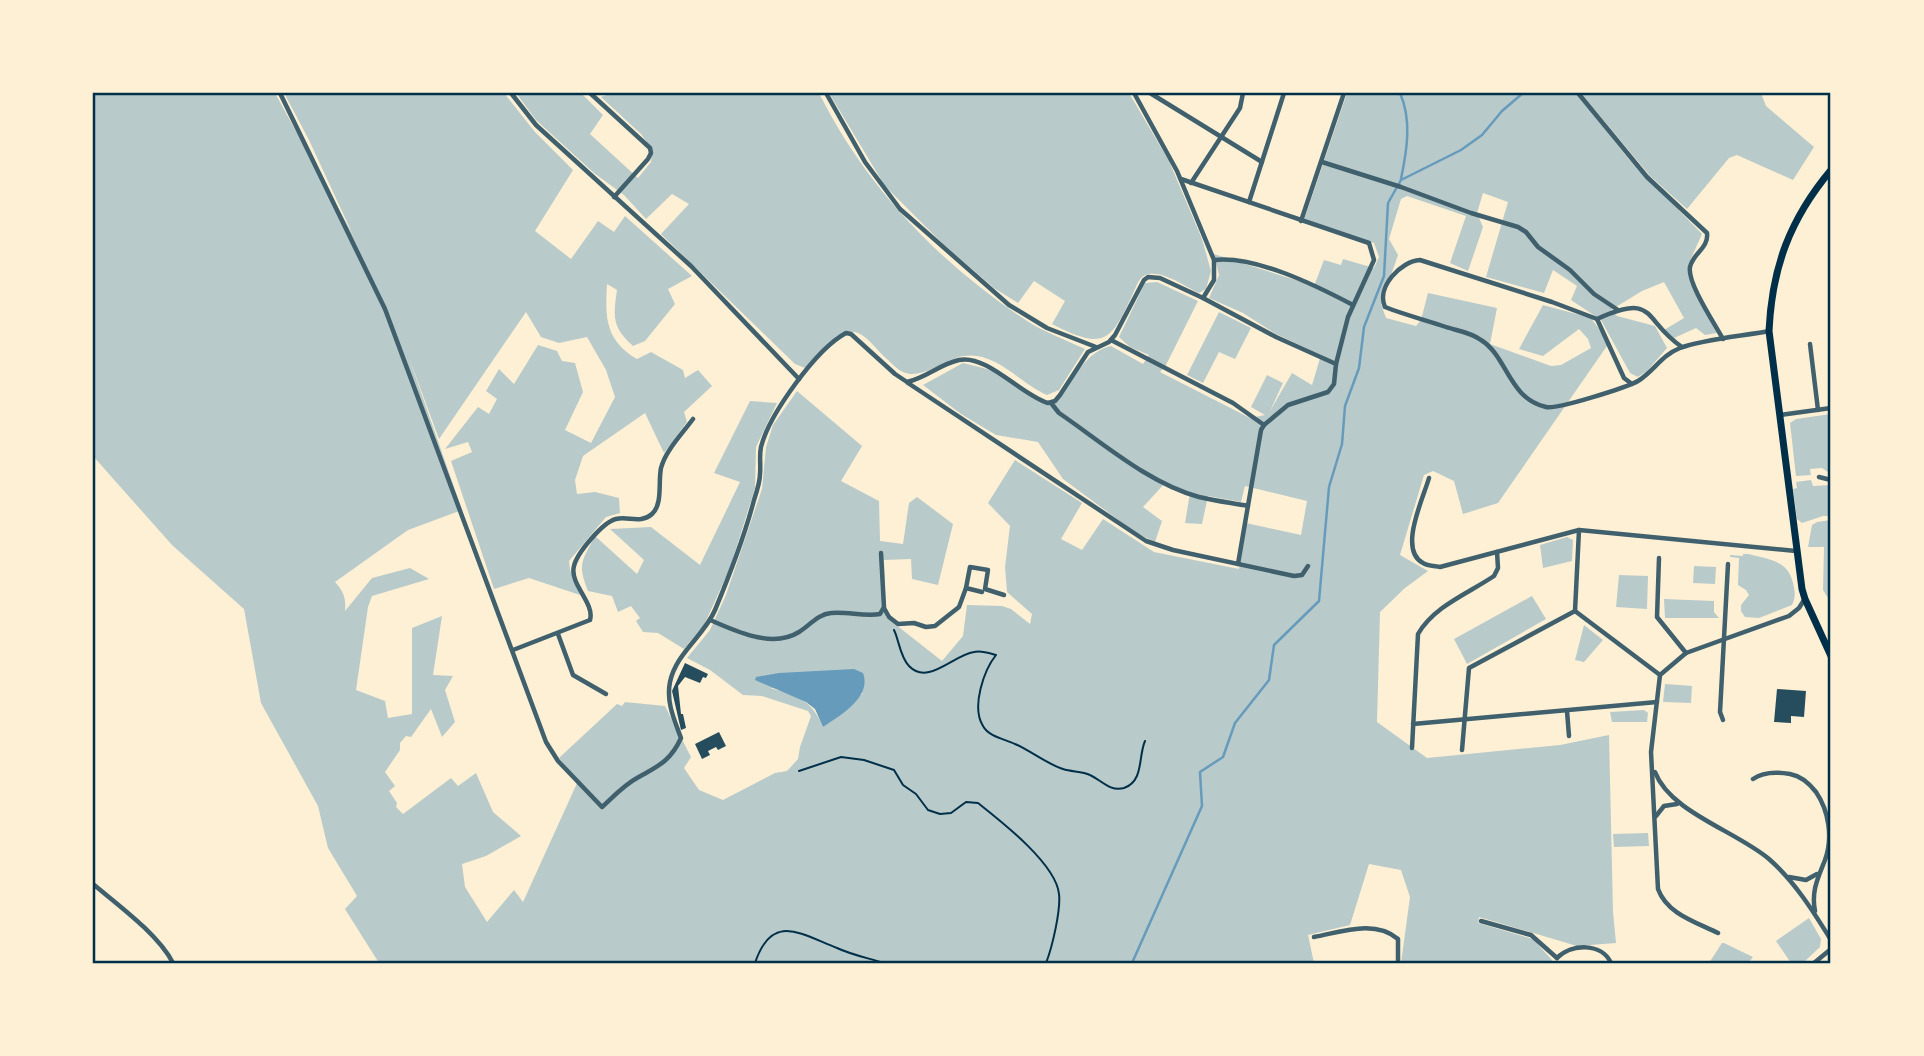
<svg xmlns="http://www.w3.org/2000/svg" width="1924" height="1056" viewBox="0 0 1924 1056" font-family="'Work Sans',sans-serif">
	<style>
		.green { fill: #b9caca; fill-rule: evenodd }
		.water { fill: #669bbc }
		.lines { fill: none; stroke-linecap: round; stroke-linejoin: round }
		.stream { stroke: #669bbc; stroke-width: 2.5 }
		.building { fill: #264d5e }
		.path { stroke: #003049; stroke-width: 2 }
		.minor { stroke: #3f606c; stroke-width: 4.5 }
		.primary { stroke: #003049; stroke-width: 7 }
		.neatline { fill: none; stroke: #003049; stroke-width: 2.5 }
	</style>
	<rect width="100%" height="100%" fill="#fdf0d5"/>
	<g class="green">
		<path d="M93,93H275L353,235L309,140L284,93H504L535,132L573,170L535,231L571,259L598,221L614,232L625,216L692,276L668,289L675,304L645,341L633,346C612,327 613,317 617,290L607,284C605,317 605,340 637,359L651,352L683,370L685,378L698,370L712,386L684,412L687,422L664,453L645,413L583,456L575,480L577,494L595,492L619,498L620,513L606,517L569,561L570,570L580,595L529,578L494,589L451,461L472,452L468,442L445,449L478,407L489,414L497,399L486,391L499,369L514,384L538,345L557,351L562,361L575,363L583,392L565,430L591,443L615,397L606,370L587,337L559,343L541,337L526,312L439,439L408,355L462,510L408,530L335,582C344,592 346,598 345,611L372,578L410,568L429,579L372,596L368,607L356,690L385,701L388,718L412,714V628L442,616L433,675L453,676L445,690L455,722L442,737L431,709L411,737L406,736L400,743V750L385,772L395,786L389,791L397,803L396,807L403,814L451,778L458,786L476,773L493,812L521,836L486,856L462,864L465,887L487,922L514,890L523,902L578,781L559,758L617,704L622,706L625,702L665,706L691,757L684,768L699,790L723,800L775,773L787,771L798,759L800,747L811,716L808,711L762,696L743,695L710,670L687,658L710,630L726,595L762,489L766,447L773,425L797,391L862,446L841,481L879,501L880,541L903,544L909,503L917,497L953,524L938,585L912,579L911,559L884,560L886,617L942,661L963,636L967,605L1002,606L1011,609L1030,624L1032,614L1007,592L1005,567L1010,526L988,503L1015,460L1082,503L1061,539L1082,550L1103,519L1154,552L1239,569L1246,523L1301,535L1307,501L1245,486L1241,502L1208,496L1202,524L1185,523L1190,493L1166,482L1143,507L1162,521L1155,542L1136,533L1063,479L1038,442L996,435L961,414L923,385L963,363C979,367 996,370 1010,379C1027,389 1046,418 1065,390C1077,372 1089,351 1111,346L1143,364L1149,355L1130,347L1119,337L1145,283L1157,282L1198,301L1166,365L1160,372L1250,418L1265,415L1251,407L1267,375L1283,383L1270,411L1292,373L1312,385L1321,355L1276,334L1243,313L1209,298L1219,275L1214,254L1314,286L1324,260L1341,265L1343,259L1374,268L1379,257L1374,243L1304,220L1347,93H1576L1629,159L1702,234L1688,265L1692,285L1717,333L1705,335L1696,328L1674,338L1664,330L1684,318L1664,282L1642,291L1611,310L1617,316L1655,326L1667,348L1647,371L1638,377L1630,373L1601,320L1571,300L1577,286L1553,270L1544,293L1486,277L1508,202L1483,193L1477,213L1483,227L1468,271L1450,263L1466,216L1407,196L1401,199L1389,239L1398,255L1381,304L1386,318L1416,326L1421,320L1428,293L1497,308L1490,344L1551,366L1561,365L1591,348L1588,339L1579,329L1543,356L1519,349L1543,305L1591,318L1609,343L1498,503L1463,514L1454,481L1433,471L1424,475L1400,555L1428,571L1405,588L1380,612L1377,722L1427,758L1560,745L1609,735L1613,912L1616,943L1577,946L1479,917L1478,923L1533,939L1552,960L1551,963H1401L1410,897L1401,870L1369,864L1350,925L1308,935L1314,963H379L345,909L357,896L328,848L318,806L261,703L244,609L172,545L93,456ZM770,688L863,693L823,727C811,699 798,696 770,688Z"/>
		<path d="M516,93H581L603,115L590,134L638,178L651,162L652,150L641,134L601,97L612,93H819C866,187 939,263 1027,321C1044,332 1066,340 1085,349L1059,390L1047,395C1017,382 992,346 956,358C942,363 925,375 910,374C901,373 894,366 888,360C879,353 870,339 860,334C839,323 818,355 805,368L795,364L661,234L689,204L672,194L646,219L624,195L594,173L536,120Z"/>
		<path d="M829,93H1129L1169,161L1202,239L1211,271L1206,289L1199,293C1186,287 1164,271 1149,274C1141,275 1138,282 1135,289C1112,339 1107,353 1052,324L1065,301L1034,281L1018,303L994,288L942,243L885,186Z"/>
		<polygon points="1581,93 1761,93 1766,106 1814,147 1793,180 1737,155 1729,158 1687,209 1650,176"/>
		<polygon points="1219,312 1251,328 1235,359 1219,352 1203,383 1187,375"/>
		<path d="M750,401L777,403L756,447L755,488L730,568L704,625L684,649L658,633L643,632L636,621L640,618L631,606L618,612L612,596L588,591C577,564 582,561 595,536L637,574L644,560L610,529L651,527L700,565L740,482L714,473Z"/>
		<polygon points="1831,414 1831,474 1822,468 1810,469 1811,475 1796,476 1790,423 1796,419"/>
		<polygon points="1811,480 1813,486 1831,485 1831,516 1823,516 1802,523 1797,519 1793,489 1797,488 1796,482"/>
		<polygon points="1831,520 1831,597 1828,598 1823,590 1824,547 1808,547 1812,525 1817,522"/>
		<polygon points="1567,537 1573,540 1572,561 1543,568 1540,545"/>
		<path d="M1730,555L1743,556V554H1748C1767,559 1788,560 1793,583C1795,591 1796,597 1792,605L1759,618L1745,617L1741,611V605L1749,595L1746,590L1738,585L1739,558L1730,557Z"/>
		<polygon points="1694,566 1716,567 1715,584 1693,583"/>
		<polygon points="1619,575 1648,576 1647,609 1616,607"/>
		<polygon points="1532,596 1546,619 1467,664 1454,639"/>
		<polygon points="1664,599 1714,601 1714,612 1719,618 1665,618"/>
		<polygon points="1584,625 1603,640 1584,662 1575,660"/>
		<polygon points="1665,684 1692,686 1691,703 1663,702"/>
		<polygon points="1644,710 1648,713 1647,722 1612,722 1610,712"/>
		<polygon points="1648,833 1649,846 1614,847 1613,834"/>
		<polygon points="1809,918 1821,939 1820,947 1803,963 1791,963 1776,941"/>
		<polygon points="1722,943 1724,943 1753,957 1748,963 1709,963"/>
	</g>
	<path class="water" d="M854,669L863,673C872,697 841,715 823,727L815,709L806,702L755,680L756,677L779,673Z"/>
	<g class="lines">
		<g class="stream">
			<path d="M1400,93C1412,120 1407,150 1401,179"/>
			<polyline points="1132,963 1202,806 1200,772 1223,757 1235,723 1269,680 1274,645 1319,601 1329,487 1342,444 1345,406 1359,368 1364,327 1384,276 1388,203 1401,180 1461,150 1482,135 1502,111 1523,93"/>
		</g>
	</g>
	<g class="building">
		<polygon points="685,663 708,674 706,678 703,677 700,683 685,677 678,686 681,714 683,714 686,728 681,730 672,691"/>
		<polygon points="1777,689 1806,691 1804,717 1791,716 1791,723 1774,722"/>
		<polygon points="719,732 726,746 718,750 716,747 708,751 710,755 702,759 695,744"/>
	</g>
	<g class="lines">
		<g class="path">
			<path d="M894,630C899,640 900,657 909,666C928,686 953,655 974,652C981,650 989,653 996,655C984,670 971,707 983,726C989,737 1005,739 1015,744C1031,751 1047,764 1063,769C1072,772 1082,771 1090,775C1101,780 1110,792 1124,788C1144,781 1138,757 1145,741"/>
			<path d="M799,771L841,757L864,760L894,770L903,785L916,794L928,810L940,814L951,813L966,802L978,803C1002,822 1056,864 1059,894C1061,910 1052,948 1046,963"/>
			<path d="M755,963C772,912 801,934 837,948C852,955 868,958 884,963"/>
		</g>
		<g class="minor">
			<path d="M280,93L385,309L546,742L558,761L602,807C613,797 624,785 637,778C658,766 670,762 681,738C674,719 666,702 670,682C676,653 704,636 715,610C730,574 744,538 754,500C757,491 760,482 760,474C761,465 759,456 761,447C769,415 816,349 846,333L851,334L895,374L907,382C926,378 940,364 959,360C987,354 1021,395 1048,403L1055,401L1060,395L1088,352L1109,342L1115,335L1144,280L1148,277L1160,278L1203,298L1214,280V260L1177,171L1134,93"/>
			<polyline points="511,93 536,125 691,266 799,379"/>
			<polyline points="590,93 650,148 651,153 648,159 614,197"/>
			<polyline points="826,93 865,162 900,209 1009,305 1047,328 1096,347"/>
			<polyline points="1150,93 1262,162"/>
			<path d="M1578,93L1647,177L1707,233C1709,248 1693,253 1690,267C1687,283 1715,324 1723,339"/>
			<polyline points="1322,162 1401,187 1471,213 1518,227 1526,232 1538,247 1570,270 1594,294 1618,310"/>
			<polyline points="1181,179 1369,243 1374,260 1348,317 1336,364"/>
			<polyline points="1191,183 1240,108 1243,93"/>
			<polyline points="1249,202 1284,93"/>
			<polyline points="1301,221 1344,93"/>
			<path d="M1214,260C1255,255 1317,286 1353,305"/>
			<polyline points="1203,298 1276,337 1336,364 1334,384 1328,392 1288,405 1264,425 1261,430 1238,564"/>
			<path d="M1597,319C1657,292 1642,320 1682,347"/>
			<polyline points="1111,340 1233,403 1264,425"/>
			<polyline points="1810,344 1818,410"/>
			<polyline points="908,383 1146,541 1173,550 1294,576 1302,575 1308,566"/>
			<path d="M1632,384L1624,378L1597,319L1552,302L1420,260C1401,261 1376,287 1385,307C1405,315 1426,320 1446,327C1458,331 1470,332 1481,340C1508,357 1508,398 1546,407C1556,410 1628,387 1638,381C1653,372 1662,355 1680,348C1704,339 1743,336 1769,331"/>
			<path d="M1051,403L1059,413C1103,443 1148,483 1199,497C1215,501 1232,503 1248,506"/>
			<polyline points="1780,415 1831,408"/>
			<polyline points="1819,477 1831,480"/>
			<path d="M1429,478C1423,499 1398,550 1423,563C1427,566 1435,566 1440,567L1579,530L1796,551"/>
			<polyline points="1659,558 1657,617 1686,653"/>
			<polyline points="982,592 966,588 970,567 988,570 985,589 1004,595"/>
			<polyline points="884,608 889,617 898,624 914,623 926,627 935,626 959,607 966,588"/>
			<polyline points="1575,611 1660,675"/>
			<polyline points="1575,611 1579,530"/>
			<path d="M710,620C736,631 772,649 799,632C809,626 818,614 831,613C847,611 864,617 880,614L884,607L881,553"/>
			<polyline points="558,634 573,675 606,694"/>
			<path d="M513,650L590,620C595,603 569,584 574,566C577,553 603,522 616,519C628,516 641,524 652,514C663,504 658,482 661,468C666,450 682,434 693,419"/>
			<polyline points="1567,711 1569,736"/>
			<polyline points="1723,720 1720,712 1728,564"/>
			<polyline points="1413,724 1657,702"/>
			<path d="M1412,748L1418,634C1434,606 1469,593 1494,576L1498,568L1497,552"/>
			<polyline points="1462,750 1469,668 1575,611"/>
			<path d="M1655,772C1670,812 1736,831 1769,859C1795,882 1813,911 1831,940"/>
			<path d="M1753,779C1763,772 1778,772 1790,774C1801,776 1809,783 1816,792C1829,811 1833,838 1825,860C1818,878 1811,891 1815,911"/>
			<polyline points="1656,816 1664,806 1677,804"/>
			<polyline points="1789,877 1806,880 1817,874"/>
			<path d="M93,884C118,905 158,934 173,963"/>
			<polyline points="1481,921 1531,935 1557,958"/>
			<path d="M1718,933C1696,922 1667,914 1658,889L1651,752L1660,675L1686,653L1789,616L1799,608L1804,600"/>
			<path d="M1314,937C1341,932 1375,919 1398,939V963"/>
			<path d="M1557,958C1572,943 1602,943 1611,963"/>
			<polyline points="1814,963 1831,949"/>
		</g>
		<path class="primary" d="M1831,170C1790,219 1772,267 1769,331L1802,589L1805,599L1831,656"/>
	</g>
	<rect width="1924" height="1056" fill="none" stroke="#fdf0d5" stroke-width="189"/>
	<rect x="94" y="94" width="1735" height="868" class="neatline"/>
</svg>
